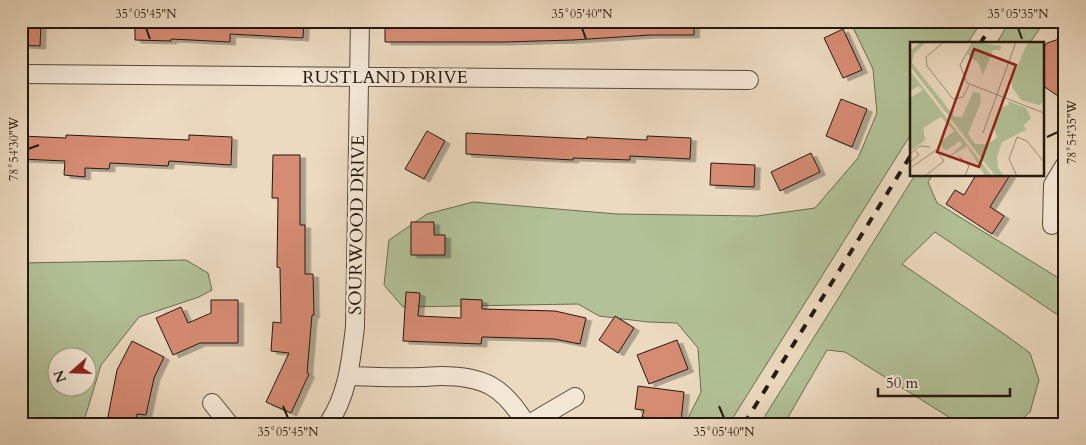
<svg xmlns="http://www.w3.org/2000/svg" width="1086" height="445" viewBox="0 0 1086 445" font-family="Cardo,serif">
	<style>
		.green { fill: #b2c197; stroke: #6a6d53; fill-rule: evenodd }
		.building { fill: #d68b73; stroke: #23190f; filter: url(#shadow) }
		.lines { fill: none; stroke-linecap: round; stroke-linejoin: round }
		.minor-casing { stroke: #55493b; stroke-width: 20 }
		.minor { stroke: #f3e7d6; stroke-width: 18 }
		.rail { stroke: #23190f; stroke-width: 4; stroke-dasharray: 9 9; stroke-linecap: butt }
		.ticks { fill: none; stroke: #23190f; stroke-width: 2 }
		.labels { text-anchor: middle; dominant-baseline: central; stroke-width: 5; stroke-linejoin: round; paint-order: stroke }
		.street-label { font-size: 18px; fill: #23190f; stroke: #f3e7d6 }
		.inset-road { fill: none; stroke: #9c8d79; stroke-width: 1 }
		.view { fill: #8f2418; fill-opacity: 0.15; stroke: #8f2418; stroke-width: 2.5 }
		.inset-edge { fill: none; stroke: #23190f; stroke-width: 2.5 }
		.neatline { fill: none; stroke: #23190f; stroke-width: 2 }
		.ticks-label { font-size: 12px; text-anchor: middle; fill: #23190f }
	</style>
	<defs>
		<filter id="shadow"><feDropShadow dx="5.5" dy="3" stdDeviation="0" flood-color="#0004"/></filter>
	</defs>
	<rect width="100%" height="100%" fill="#ecdac0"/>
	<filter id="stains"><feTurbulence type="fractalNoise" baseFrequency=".004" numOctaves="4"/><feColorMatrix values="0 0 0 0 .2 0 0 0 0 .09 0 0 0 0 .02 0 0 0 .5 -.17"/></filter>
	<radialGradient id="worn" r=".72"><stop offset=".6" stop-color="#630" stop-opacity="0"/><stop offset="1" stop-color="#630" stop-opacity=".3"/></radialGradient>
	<g class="green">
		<polygon points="850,21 982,21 967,44 911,44 911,134 729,424 685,424 701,392 698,348 677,323 648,322 599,316 578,304 403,307 384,285 389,240 427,214 473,202 617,214 757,216 815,208 858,158 877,113 873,69"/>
		<polygon points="1010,21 1045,21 1029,44 996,44"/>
		<polygon points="915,175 933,175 928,182 937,203 1065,282 1065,320 935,232 902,264 1007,336 1030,353 1039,380 1030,412 1016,424 960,424 845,352 827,350 784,424 760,424"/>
		<path d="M186,260L208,273L212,290L199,297L139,317L101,365L83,424H21V263ZM58,358H88V388H58Z"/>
	</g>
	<g class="building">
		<polygon points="21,21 41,21 40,46 21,45"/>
		<polygon points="135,21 304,21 303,38 230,34 230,42 171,39 171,41 135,40"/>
		<polygon points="385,21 694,21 694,35 650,35 573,40 504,42 385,42"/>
		<polygon points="843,29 862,70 843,78 824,38"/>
		<polygon points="1065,37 1065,101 1042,85 1042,50 1047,43"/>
		<polygon points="841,99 867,109 852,147 826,136"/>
		<polygon points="427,131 445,141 424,179 405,169"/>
		<polygon points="466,133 587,139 587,137 647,140 647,136 691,138 690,159 630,156 630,160 573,158 573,160 466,154"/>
		<polygon points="66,135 189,140 189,135 232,137 231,165 169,161 168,166 110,163 109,169 85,168 85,177 64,175 65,161 21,159 21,136 66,138"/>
		<polygon points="811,153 820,172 780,191 771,172"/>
		<polygon points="273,155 300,155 300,225 305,225 305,274 313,274 314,315 312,315 307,373 309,374 291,413 266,402 289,353 271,351 273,322 281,323 280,268 277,267 278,198 272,198"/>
		<polygon points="711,163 755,165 754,187 710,185"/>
		<polygon points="976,175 1010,175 990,207 1004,216 992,234 946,204 955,190 964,195"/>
		<polygon points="411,222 434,222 434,235 445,235 445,255 411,255"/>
		<polygon points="406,292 420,293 418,316 461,318 461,299 482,300 482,309 555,311 586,318 580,344 554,339 482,337 481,344 403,341"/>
		<polygon points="211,300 238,300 238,343 200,343 173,355 156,318 181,307 188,323 211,313"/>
		<polygon points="615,316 634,328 618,353 599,340"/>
		<polygon points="677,340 688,369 649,384 637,355"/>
		<polygon points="132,341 164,357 154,378 146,415 137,414 135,424 117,424 107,422 117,370"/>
		<polygon points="638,386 684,392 681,422 642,417 644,410 635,409"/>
	</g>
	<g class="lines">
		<g class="minor-casing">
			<g id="minor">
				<polyline points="21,74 749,80"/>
				<polyline points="1052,225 1053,185 1065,165"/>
				<path d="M348,376C373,377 397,378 422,377C428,377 434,376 441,376C484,376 504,387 526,424"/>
				<polyline points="212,403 229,424"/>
				<path d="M328,424C348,395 351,360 355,327L360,21"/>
				<polyline points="529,424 575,397"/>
			</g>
		</g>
		<use href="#minor" class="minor"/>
		<g class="rail">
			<polyline points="980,44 994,21"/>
			<polyline points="744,424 911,155"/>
		</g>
	</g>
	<path class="ticks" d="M146,28L150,39M582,28L586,39M1018,28L1022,39M1047,137L1058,132M28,149L39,145M283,406L288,418M719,406L724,418"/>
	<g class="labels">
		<g class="street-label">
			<text x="385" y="77">RUSTLAND DRIVE</text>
			<text transform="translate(357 225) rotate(-89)">SOURWOOD DRIVE</text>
		</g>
	</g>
	<g transform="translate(910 42)">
		<rect width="134" height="134" fill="#ecdac0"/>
		<path d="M11,0H16L4,12L2,21L45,75H52L63,50L70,51L71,60L58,92L65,102H78L87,95L84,86L87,74L90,66L99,63L98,59L116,66L121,76L114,83L116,88L92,100L87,115L88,126L94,134H85L0,24V9ZM64,0L92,4L90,8H83L73,33L68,20L57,12ZM118,0H134V60L129,63L111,58L102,45V37ZM0,29L82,134H75L57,104L35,118L52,103L50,99L37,108L32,106L31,100L44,89L31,75L13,86L15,98L0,110V56L13,48L9,44L0,49Z" fill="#b2c197"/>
		<path class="inset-road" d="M34,0L16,15L17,24L43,57L53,55L59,43M63,0L50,23L57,41L134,71M73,91L106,0M0,112L10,104L20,105M49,114L59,124L55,134M0,120L9,113L6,109M2,125L26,108L34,119L15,134M107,134L99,117L107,95L117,99L134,120"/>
		<path class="view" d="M64,7L106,23L69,125L27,110Z"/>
		<rect width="134" height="134" class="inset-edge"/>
	</g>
	<rect width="1086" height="445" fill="none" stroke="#ecdac0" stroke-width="55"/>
	<g transform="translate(72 372) rotate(250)"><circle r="24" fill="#f3e7d6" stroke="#a09586"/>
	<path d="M0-4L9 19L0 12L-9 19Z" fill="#8f2418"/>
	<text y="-8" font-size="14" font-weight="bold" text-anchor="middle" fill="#23190f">N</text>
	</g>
	<path d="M878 388v8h132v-8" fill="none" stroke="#23190f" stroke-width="2.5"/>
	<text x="886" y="388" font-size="15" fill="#23190f" stroke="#f3e7d6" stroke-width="4" paint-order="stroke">50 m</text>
	<rect x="28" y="28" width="1030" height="390" class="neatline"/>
	<g class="ticks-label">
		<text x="146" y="18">35°05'45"N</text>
		<text x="582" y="18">35°05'40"N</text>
		<text x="1018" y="18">35°05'35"N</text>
		<text transform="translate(1072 132) rotate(-90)" y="4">78°54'35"W</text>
		<text transform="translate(14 149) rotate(-90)" y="4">78°54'30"W</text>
		<text x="288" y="436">35°05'45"N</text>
		<text x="724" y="436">35°05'40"N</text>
	</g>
	<rect width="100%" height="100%" filter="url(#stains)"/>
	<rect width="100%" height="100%" fill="url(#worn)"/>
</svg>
